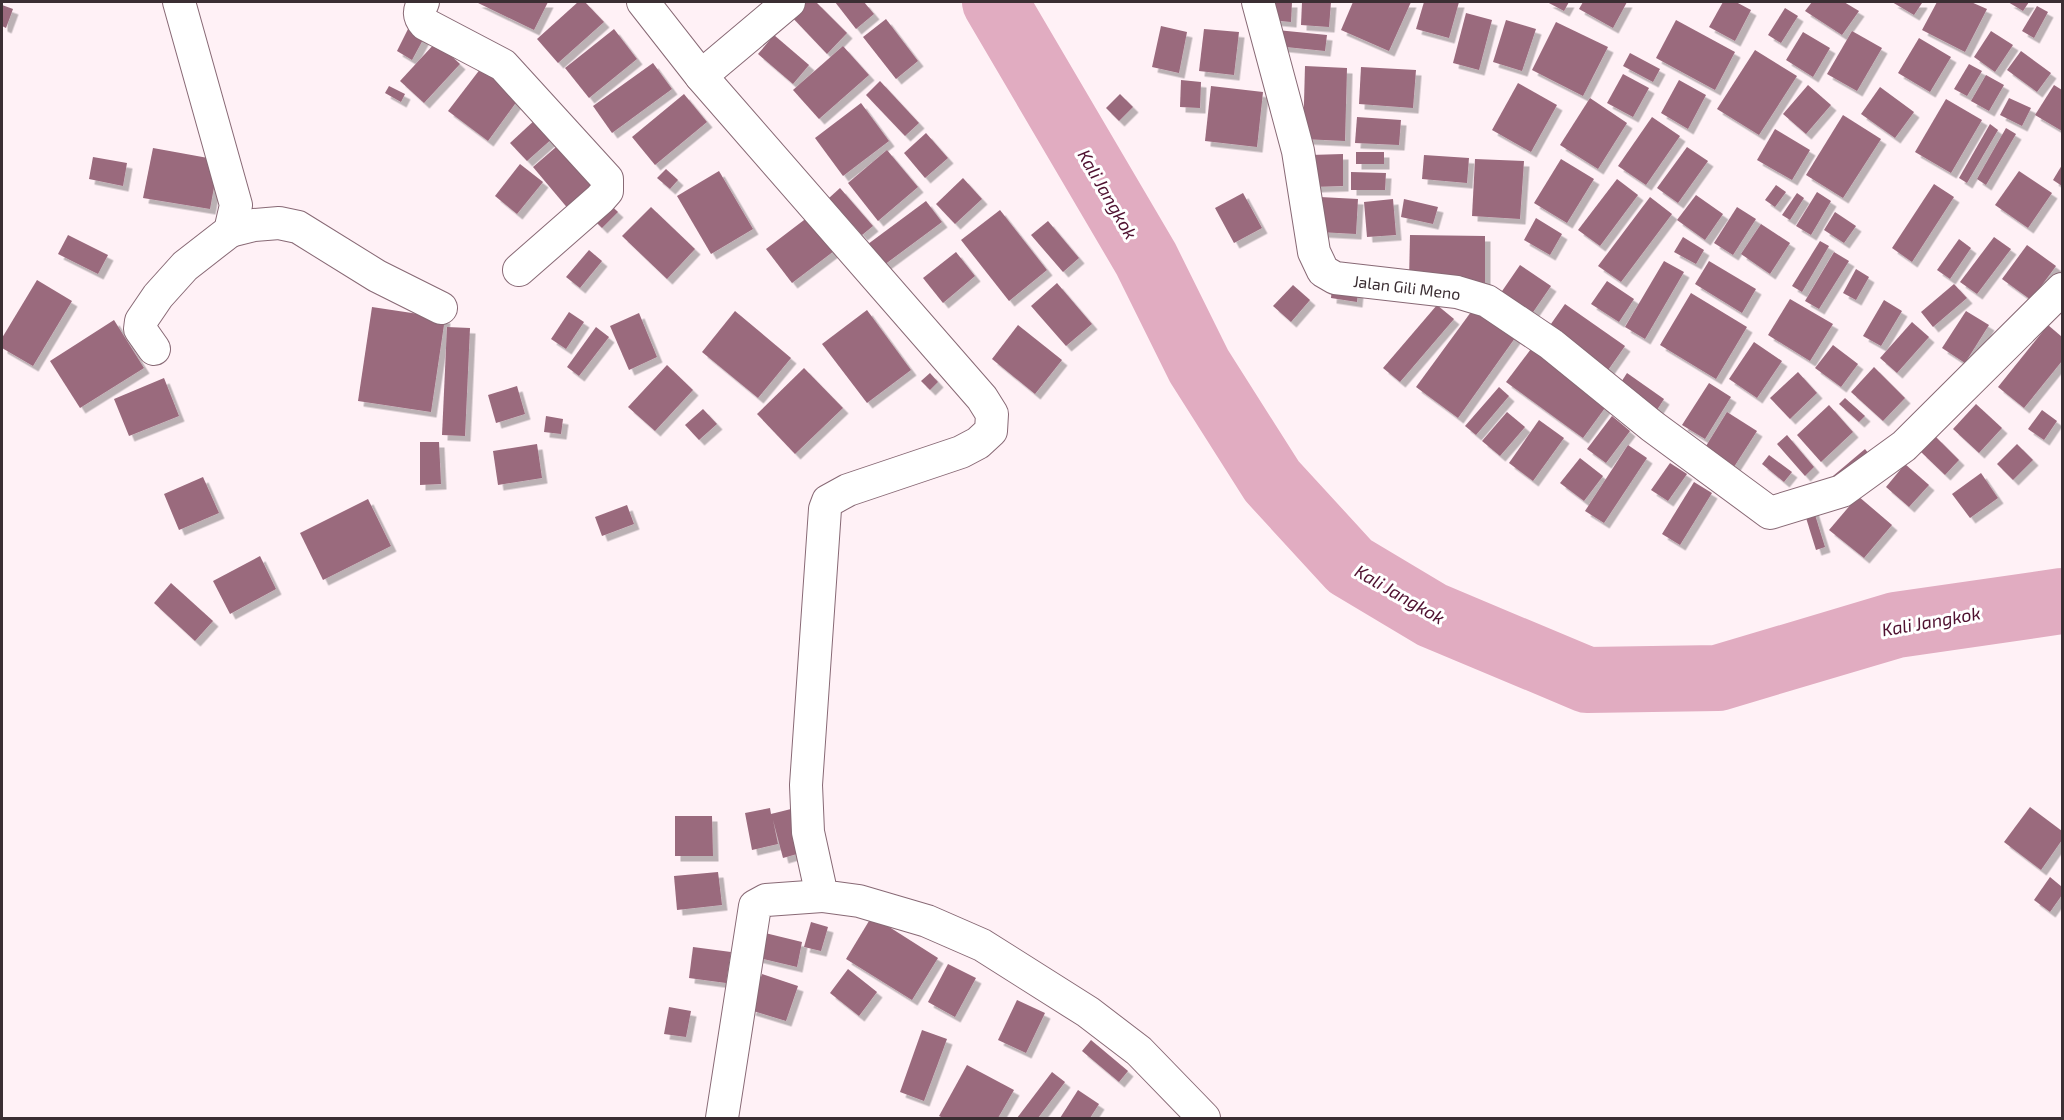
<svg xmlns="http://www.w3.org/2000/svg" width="2064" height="1120" viewBox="0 0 2064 1120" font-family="'Exo 2',sans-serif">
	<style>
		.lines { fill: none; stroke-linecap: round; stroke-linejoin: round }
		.river { stroke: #e1acc1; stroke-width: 66 }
		.building { fill: #9a6a7d; filter: url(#shadow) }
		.minor-casing { stroke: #886975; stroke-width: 34 }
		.minor { stroke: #fff; stroke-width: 32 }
		.labels { text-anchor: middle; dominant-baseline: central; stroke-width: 6; stroke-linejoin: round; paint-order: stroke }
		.street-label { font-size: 16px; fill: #3b2e33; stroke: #fff }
		.water-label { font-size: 18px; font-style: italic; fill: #4f1130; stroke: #fff }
	</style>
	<defs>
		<filter id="shadow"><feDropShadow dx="5.5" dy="5.5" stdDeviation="0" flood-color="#0004"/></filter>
	</defs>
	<rect width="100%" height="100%" fill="#fff1f6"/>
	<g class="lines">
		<polyline class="river" points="995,2 1146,259 1199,366 1272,481 1350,566 1432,615 1587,680 1718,678 1896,625 2062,601"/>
	</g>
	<g class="building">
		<polygon points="476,2 548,2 534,30"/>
		<polygon points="578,2 585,2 604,22 558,63 537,39"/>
		<polygon points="802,2 816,2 847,33 827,54 789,14"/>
		<polygon points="835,2 864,2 874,14 856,29"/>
		<polygon points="1271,2 1292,2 1291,22 1270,20"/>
		<polygon points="1302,2 1331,2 1329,27 1301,25"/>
		<polygon points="1353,2 1411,2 1389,51 1341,30"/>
		<polygon points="1424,2 1459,2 1449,38 1416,29"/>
		<polygon points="1547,2 1569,2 1564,11"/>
		<polygon points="1583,2 1627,2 1613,28 1579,9"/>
		<polygon points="1723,2 1736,2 1751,10 1735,41 1709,27"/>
		<polygon points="1812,2 1844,2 1859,11 1842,35 1805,11"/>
		<polygon points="1892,2 1921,2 1922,3 1914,15"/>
		<polygon points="1937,2 1971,2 1987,9 1965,52 1922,30"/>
		<polygon points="2008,2 2029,2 2023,11"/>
		<polygon points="2,5 13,9 6,28 2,26"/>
		<polygon points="2037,6 2048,12 2034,38 2022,31"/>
		<polygon points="1785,8 1798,16 1781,43 1768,35"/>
		<polygon points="1466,13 1492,20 1479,70 1453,63"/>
		<polygon points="886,19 918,61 896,79 863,37"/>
		<polygon points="1506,20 1536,29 1522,71 1493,62"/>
		<polygon points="1676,20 1735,52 1715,90 1656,58"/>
		<polygon points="1556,22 1608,47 1583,96 1532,70"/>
		<polygon points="1161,26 1187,32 1179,73 1152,67"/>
		<polygon points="409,27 425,36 412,60 397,51"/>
		<polygon points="614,29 637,59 589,98 565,68"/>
		<polygon points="1204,29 1239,32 1234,75 1199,71"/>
		<polygon points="1277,30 1327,35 1325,51 1276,46"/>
		<polygon points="1852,31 1882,48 1857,91 1827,74"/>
		<polygon points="1991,31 2013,45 1995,72 1974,57"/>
		<polygon points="1803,32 1830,48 1813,77 1786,60"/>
		<polygon points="774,35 809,65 793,84 758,54"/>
		<polygon points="1919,38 1951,57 1930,92 1898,73"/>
		<polygon points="436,42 460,64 424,103 400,81"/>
		<polygon points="843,46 869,75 819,119 793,90"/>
		<polygon points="1755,50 1797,76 1759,135 1717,109"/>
		<polygon points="2021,51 2051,73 2037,92 2007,70"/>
		<polygon points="1630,53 1660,69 1653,82 1623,66"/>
		<polygon points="653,63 672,89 612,133 593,106"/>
		<polygon points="1969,64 1982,71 1967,96 1954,89"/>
		<polygon points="1305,66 1347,68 1345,141 1303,139"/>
		<polygon points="1361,67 1416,70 1413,108 1359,104"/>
		<polygon points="481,68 520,97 488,141 448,111"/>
		<polygon points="1623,74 1649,88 1633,117 1607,103"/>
		<polygon points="1986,75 2004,85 1989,111 1971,101"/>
		<polygon points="1181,80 1201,82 1200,108 1180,107"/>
		<polygon points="1679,80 1706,95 1688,129 1661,113"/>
		<polygon points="880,81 919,123 905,136 866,95"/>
		<polygon points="1518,83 1557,105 1531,152 1492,130"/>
		<polygon points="1808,85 1831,105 1806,134 1783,114"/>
		<polygon points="2054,85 2062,90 2062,131 2035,115"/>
		<polygon points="389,86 405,94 401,102 385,93"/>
		<polygon points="1211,86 1263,92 1257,147 1205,141"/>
		<polygon points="1880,87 1914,112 1895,138 1861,114"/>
		<polygon points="684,94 707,122 655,165 632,137"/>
		<polygon points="1120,94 1133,107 1119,121 1106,108"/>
		<polygon points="1590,98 1627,123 1598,169 1560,145"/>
		<polygon points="2009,98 2031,108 2022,126 2000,115"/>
		<polygon points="1946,99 1982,120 1951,173 1915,152"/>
		<polygon points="861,103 889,141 843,176 815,138"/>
		<polygon points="1843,115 1881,139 1843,198 1806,175"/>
		<polygon points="1357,117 1401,120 1399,145 1355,143"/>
		<polygon points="1652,117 1680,136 1646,185 1618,166"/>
		<polygon points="537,118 554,137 527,161 510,143"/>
		<polygon points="1990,124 1998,130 1967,183 1959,178"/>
		<polygon points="2006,128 2016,134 1986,185 1977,179"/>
		<polygon points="1775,129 1810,150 1792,180 1757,160"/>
		<polygon points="926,133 948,158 925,178 904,153"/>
		<polygon points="563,141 600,184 570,211 533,167"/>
		<polygon points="1687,147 1708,161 1678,203 1657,188"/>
		<polygon points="153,148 219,160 210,209 143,198"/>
		<polygon points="887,150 918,187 878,221 848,183"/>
		<rect x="1356" y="152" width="28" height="12"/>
		<polygon points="1343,154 1343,186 1311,187 1310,155"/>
		<polygon points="1424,155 1469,158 1467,183 1422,179"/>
		<polygon points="93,157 127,163 123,186 89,179"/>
		<polygon points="1475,159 1524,161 1520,219 1472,216"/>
		<polygon points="1561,159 1594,179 1567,223 1534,203"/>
		<polygon points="520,164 543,182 517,214 495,196"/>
		<polygon points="2062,165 2062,186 2053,180"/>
		<polygon points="666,169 678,180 670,189 657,178"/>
		<polygon points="719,171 753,229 711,254 677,196"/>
		<polygon points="2019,171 2052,193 2028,228 1995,205"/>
		<polygon points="1351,172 1386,173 1385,190 1351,190"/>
		<polygon points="963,178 982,199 955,224 936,204"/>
		<polygon points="1617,179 1638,195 1600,246 1578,230"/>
		<polygon points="1934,184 1954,197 1912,262 1892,248"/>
		<polygon points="1776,185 1786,192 1775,207 1765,200"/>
		<polygon points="840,188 873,226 862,235 829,198"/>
		<polygon points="1817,192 1831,201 1811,235 1796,226"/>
		<polygon points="1243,193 1262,228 1234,243 1215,208"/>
		<polygon points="1797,193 1804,198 1790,220 1782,215"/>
		<polygon points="1696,195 1723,214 1705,240 1677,220"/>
		<polygon points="1320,197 1358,199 1356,234 1319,232"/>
		<polygon points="1650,197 1672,214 1621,282 1598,266"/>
		<polygon points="1393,199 1396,235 1367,237 1364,202"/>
		<polygon points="1404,199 1438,207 1433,224 1401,217"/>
		<polygon points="606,201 618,212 602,228 591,217"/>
		<polygon points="926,201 942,222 880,268 864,247"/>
		<polygon points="651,207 695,249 667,279 622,236"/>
		<polygon points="1737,207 1756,219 1733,255 1714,243"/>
		<polygon points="1000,210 1047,270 1009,301 961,240"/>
		<polygon points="1835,212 1856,226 1844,243 1824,230"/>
		<polygon points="808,217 834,251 792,283 766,249"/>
		<polygon points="1536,218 1562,234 1550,255 1524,240"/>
		<polygon points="1048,221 1079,258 1063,272 1031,235"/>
		<polygon points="1761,224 1790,243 1770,274 1741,254"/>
		<polygon points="68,235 108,255 98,274 58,254"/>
		<polygon points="1410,235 1485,236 1485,283 1409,282"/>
		<polygon points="1683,237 1704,250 1696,264 1674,252"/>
		<polygon points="1994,237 2011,249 1977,294 1960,282"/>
		<polygon points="1959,239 1971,248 1950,279 1937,270"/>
		<polygon points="1820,241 1829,246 1802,292 1792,286"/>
		<polygon points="2027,245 2056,266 2031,300 2002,279"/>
		<polygon points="589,250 602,261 580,288 566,277"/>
		<polygon points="956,252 975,276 943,303 923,278"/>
		<polygon points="1834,252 1849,261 1819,309 1805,301"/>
		<polygon points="1664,261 1684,272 1645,339 1625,327"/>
		<polygon points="1709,261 1756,289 1742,313 1695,284"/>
		<polygon points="1520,265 1551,286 1529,318 1498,297"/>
		<polygon points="1856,269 1869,277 1856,300 1843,293"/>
		<polygon points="37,280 72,301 33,366 2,348 2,338"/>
		<polygon points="1607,281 1634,299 1619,322 1591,304"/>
		<polygon points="1057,283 1092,324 1066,346 1031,306"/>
		<polygon points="1954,284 1967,298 1933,327 1921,312"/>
		<polygon points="1293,285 1310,300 1291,322 1273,306"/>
		<polygon points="1332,287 1358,291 1357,302 1331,298"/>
		<polygon points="1691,293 1747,327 1716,379 1660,345"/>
		<polygon points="1790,299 1833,324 1810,361 1768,335"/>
		<polygon points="1884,300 1902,311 1881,346 1863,336"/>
		<polygon points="1479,301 1520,331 1458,418 1416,387"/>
		<polygon points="1565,304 1625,346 1606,373 1546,331"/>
		<polygon points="1437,305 1454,319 1400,382 1383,368"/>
		<polygon points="372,307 445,318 431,412 358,401"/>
		<polygon points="867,310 911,370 867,403 822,344"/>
		<polygon points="735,311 791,358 758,398 702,352"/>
		<polygon points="1966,311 1989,325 1965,363 1942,348"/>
		<polygon points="569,312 584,322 566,349 551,339"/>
		<polygon points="639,313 657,357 629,370 610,326"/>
		<polygon points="114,320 144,368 80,408 50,361"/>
		<polygon points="1912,322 1929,337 1897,373 1880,358"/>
		<polygon points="1018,325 1062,360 1035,394 992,359"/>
		<polygon points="2048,325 2062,337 2062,361 2024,408 1998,387"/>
		<polygon points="447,327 470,328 465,436 442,435"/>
		<polygon points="596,327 609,337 579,376 567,367"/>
		<polygon points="1754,342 1782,361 1757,398 1729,379"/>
		<polygon points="1534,345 1610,401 1583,438 1506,382"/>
		<polygon points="1833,345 1858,364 1841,387 1815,368"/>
		<polygon points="667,365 693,390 655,431 628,407"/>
		<polygon points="1874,367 1905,398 1883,421 1851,392"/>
		<polygon points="804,368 843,408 795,454 757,414"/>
		<polygon points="1798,372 1817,393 1790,419 1770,398"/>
		<polygon points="930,373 938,382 930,390 921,381"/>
		<polygon points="1627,373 1664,399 1653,416 1616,390"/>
		<polygon points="164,378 179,416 129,436 114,399"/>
		<polygon points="1709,383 1731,397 1705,439 1682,425"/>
		<polygon points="517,386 525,414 496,423 488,395"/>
		<polygon points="1499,387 1509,396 1476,435 1465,426"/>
		<polygon points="1845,398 1865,416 1859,422 1839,404"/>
		<polygon points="1976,404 2002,428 1979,453 1953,429"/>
		<polygon points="1829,405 1853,432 1821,462 1797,435"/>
		<polygon points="703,409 717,424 699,440 685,425"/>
		<polygon points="2042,410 2057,421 2044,440 2028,429"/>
		<polygon points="1507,412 1525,427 1500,456 1482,441"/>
		<polygon points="1727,412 1757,431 1732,470 1703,451"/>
		<polygon points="546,416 563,419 561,434 544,432"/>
		<polygon points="1612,416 1630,431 1606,463 1587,449"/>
		<polygon points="1539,420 1564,438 1533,481 1509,463"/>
		<polygon points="1787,435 1814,467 1805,476 1777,444"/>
		<polygon points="1936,437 1959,460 1945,475 1921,452"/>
		<polygon points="420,442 439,442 441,484 420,485"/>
		<polygon points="537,444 542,478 498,485 493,451"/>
		<polygon points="2017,444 2033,460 2013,480 1997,464"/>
		<polygon points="1628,445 1647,458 1604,523 1585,511"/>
		<polygon points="1865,449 1873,459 1841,485 1833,476"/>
		<polygon points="1769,455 1792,472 1784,482 1762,464"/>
		<polygon points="1580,458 1603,476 1584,501 1560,483"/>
		<polygon points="1670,463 1687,474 1668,501 1651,490"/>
		<polygon points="1905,464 1929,485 1909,507 1886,487"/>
		<polygon points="1981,473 1998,498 1970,518 1952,494"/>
		<polygon points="203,477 219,513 179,530 164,494"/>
		<polygon points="1694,482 1712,493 1680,545 1662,534"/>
		<polygon points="1858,496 1892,525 1864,558 1829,530"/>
		<polygon points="368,499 391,546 323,580 300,533"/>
		<polygon points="1811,502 1825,547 1816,550 1802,505"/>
		<polygon points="627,505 634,524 602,536 595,517"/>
		<polygon points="260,556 276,589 230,614 213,581"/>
		<polygon points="171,583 213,621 195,641 154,603"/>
		<polygon points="799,807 811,850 783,858 773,820 778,844 752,850 745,813 770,808 771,814"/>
		<polygon points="2030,807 2062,831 2062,840 2041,870 2004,842"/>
		<polygon points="675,816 712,816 713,856 675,856"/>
		<polygon points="718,872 722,905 677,910 674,876"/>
		<polygon points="2050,877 2062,887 2062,895 2050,912 2034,900"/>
		<polygon points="872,916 938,958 912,1000 846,959"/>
		<polygon points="811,922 828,927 821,951 804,947"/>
		<polygon points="761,932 802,942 797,967 755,957"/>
		<polygon points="693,947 731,952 726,983 689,978"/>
		<polygon points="948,964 976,978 955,1017 928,1002"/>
		<polygon points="848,969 877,992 859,1016 830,993"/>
		<polygon points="762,974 798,986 786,1021 750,1010"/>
		<polygon points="1017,1000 1045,1013 1026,1053 998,1040"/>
		<polygon points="669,1007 691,1011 686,1037 664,1034"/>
		<polygon points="922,1030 947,1039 924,1101 900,1092"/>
		<polygon points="1091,1040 1128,1071 1119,1082 1082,1051"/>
		<polygon points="967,1065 1014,1090 998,1118 943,1118 939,1116"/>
		<polygon points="1052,1072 1065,1082 1038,1118 1017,1118"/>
		<polygon points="1078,1090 1099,1104 1090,1118 1060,1118"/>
	</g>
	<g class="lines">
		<g class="minor-casing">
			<g id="minor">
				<path d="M423,2C419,11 418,16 425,24L503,65L607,179V191L600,199L519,270"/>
				<polyline points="643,2 701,76 982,398 992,414 991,431 978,443 961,452 848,490 828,501 825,509 806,785 808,832 822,896 859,901 927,921 982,945 1088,1012 1139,1051 1204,1118"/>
				<polyline points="1258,2 1298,151 1314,252 1323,271 1335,278 1457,292 1487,301 1551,344 1652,426 1770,513 1842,491 1904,446 2062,289"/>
				<polyline points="701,76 789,2"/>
				<polyline points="230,231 254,225 279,223 298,227 377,276 441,308"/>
				<polyline points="154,349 140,329 141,321 158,296 185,266 230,231 236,205 179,2"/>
				<polyline points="722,1118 755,906 766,900 822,896"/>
			</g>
		</g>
		<use href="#minor" class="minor"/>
	</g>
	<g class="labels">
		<g class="street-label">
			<text transform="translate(1407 287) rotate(7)">Jalan Gili Meno</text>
		</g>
		<g class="water-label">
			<text transform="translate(1108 194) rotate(60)">Kali Jangkok</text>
			<text transform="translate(1400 594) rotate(30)">Kali Jangkok</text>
			<text transform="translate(1931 621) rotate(-10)">Kali Jangkok</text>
		</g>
	</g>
	<rect width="2064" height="1120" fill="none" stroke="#3b2e33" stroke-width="6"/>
</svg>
